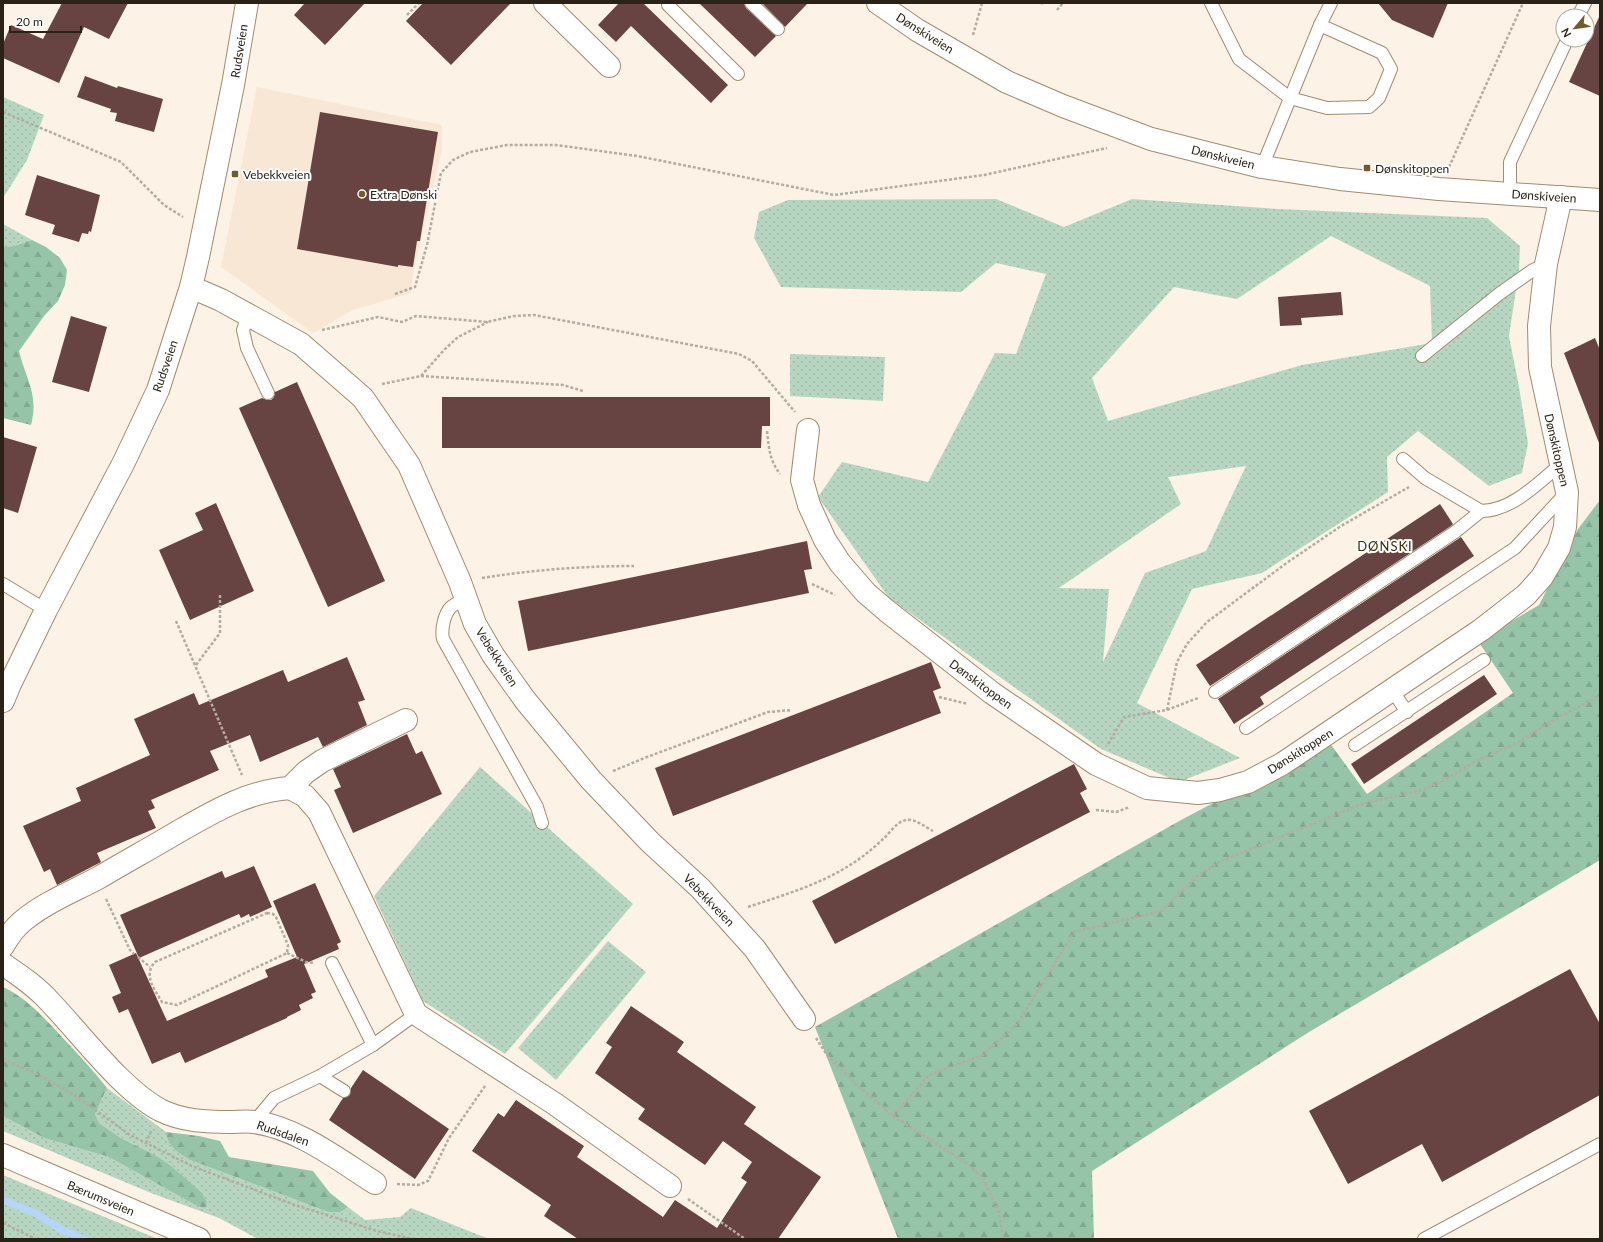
<svg xmlns="http://www.w3.org/2000/svg" width="1603" height="1242" viewBox="0 0 1603 1242" font-family="Lato,sans-serif">
	<style>
		.commercial { fill: #f8e7d5 }
		.grass { fill: url(#grass-dots); fill-rule: evenodd }
		.forest { fill: url(#forest-firs) }
		.lines { fill: none; stroke-linecap: round; stroke-linejoin: round }
		.stream { stroke: #b7d4fb; stroke-width: 7 }
		.building { fill: #674441 }
		.service-casing { stroke: #a18c6e; stroke-width: 14 }
		.minor-casing { stroke: #a18c6e; stroke-width: 24 }
		.tertiary-casing { stroke: #a18c6e; stroke-width: 24 }
		.secondary-casing { stroke: #a18c6e; stroke-width: 24 }
		.path { stroke: #b5aca0; stroke-width: 2.5; stroke-dasharray: 3 2; stroke-linecap: butt }
		.service { stroke: #fff; stroke-width: 12 }
		.minor { stroke: #fff; stroke-width: 22 }
		.tertiary { stroke: #fff; stroke-width: 22 }
		.secondary { stroke: #fff; stroke-width: 22 }
		.poi-dot { fill: #715c2b; stroke: #fff; stroke-width: 1.5 }
		.labels { text-anchor: middle; dominant-baseline: central; stroke-width: 4; stroke-linejoin: round; paint-order: stroke }
		.street-label { font-size: 12px; fill: #2a2216; stroke: #fff }
		.poi-label { font-size: 12px; fill: #2a2216; stroke: #fff; text-anchor: start }
		.neighbourhood-label { font-size: 13px; letter-spacing: 1px; fill: #3d2d03; stroke: #fff }
	</style>
	<defs>
		<pattern id="grass-dots" width="8" height="8" patternUnits="userSpaceOnUse"><rect width="8" height="8" fill="#b7d6c2"/><path d="M2 2h.1M6 6h.1" fill="none" stroke="#9eb7a6" stroke-width="1.8" stroke-linecap="round"/></pattern>
		<pattern id="forest-firs" width="22" height="20" patternUnits="userSpaceOnUse"><rect width="22" height="20" fill="#96c4a8"/><path d="M5 1l3.5 6h-7zM16 11l3.5 6h-7z" fill="#81a890"/></pattern>
	</defs>
	<rect width="100%" height="100%" fill="#fcf2e6"/>
	<polygon class="commercial" points="257,87 442,125 442,149 414,269 411,293 353,310 313,333 221,267"/>
	<g class="grass">
		<polygon points="3,97 44,115 27,160 3,198"/>
		<path d="M996,199L1064,227L1132,199L1278,209L1487,218L1520,246L1519,269L1509,336L1519,387L1528,443L1522,473L1489,486L1418,431L1387,457L1388,492L1262,573L1192,589L1137,703L1240,758L1179,782L1101,749L889,598L818,497L842,462L928,482L995,353L1016,354L1046,274L996,263L961,292L781,287L754,238L759,212L788,200ZM1331,236L1430,286L1432,343L1302,365L1108,421L1092,378L1174,287L1237,299ZM1246,466L1206,551L1145,573L1103,662L1109,589L1059,588L1181,504L1168,477Z"/>
		<polygon points="3,224 32,240 14,246 3,247"/>
		<polygon points="790,354 885,357 883,401 790,396"/>
		<polygon points="480,767 633,904 505,1054 423,1001 374,896"/>
		<polygon points="608,941 646,972 556,1080 518,1048"/>
		<path d="M107,1088L166,1132C167,1147 179,1153 190,1160L328,1212L346,1210L348,1207L365,1220L400,1217L411,1208L489,1239H258L219,1218L151,1193L3,1131V1116L44,1138L109,1157L195,1205L201,1192L155,1155L121,1138L99,1123L95,1114Z"/>
		<polygon points="3,1175 158,1239 3,1239"/>
	</g>
	<g class="forest">
		<path d="M32,240L46,247L60,258L67,270L65,285L58,301L44,316L19,351C26,380 39,394 31,425L3,418V247L14,246Z"/>
		<polygon points="1600,500 1600,860 1309,1032 1092,1171 1094,1239 898,1239 815,1027 1181,820 1329,742 1367,794 1513,693 1478,641 1539,605 1578,529"/>
		<path d="M3,987C26,997 45,1019 62,1037C77,1053 93,1070 107,1088L95,1114L99,1123L121,1138L155,1155L171,1166L201,1192L207,1202L205,1208L195,1205L109,1157L44,1138L3,1116Z"/>
		<path d="M166,1132L199,1136L220,1141L229,1157L313,1171L330,1193L348,1207C343,1213 335,1212 328,1212L190,1160C179,1153 167,1147 166,1132Z"/>
	</g>
	<g class="lines">
		<polyline class="stream" points="3,1200 37,1214 60,1229 84,1239"/>
	</g>
	<g class="building">
		<polygon points="62,3 128,3 109,39 84,27 59,83 3,58 3,44 11,25 43,39"/>
		<polygon points="305,3 365,3 325,45 294,15"/>
		<polygon points="423,3 511,3 451,65 406,21"/>
		<polygon points="619,3 643,3 728,85 711,103 631,26 616,42 598,25"/>
		<polygon points="699,3 744,3 746,8 776,36 755,57"/>
		<polygon points="762,3 808,3 785,27"/>
		<polygon points="1378,3 1448,3 1433,38 1392,20"/>
		<polygon points="1600,15 1600,96 1569,82"/>
		<polygon points="85,76 117,88 118,86 163,99 154,132 115,121 117,113 110,112 111,109 77,97"/>
		<polygon points="320,112 438,132 420,241 417,241 413,267 398,265 398,267 297,249"/>
		<polygon points="37,175 100,195 91,232 89,231 88,234 82,233 79,242 52,234 55,225 25,215"/>
		<polygon points="1341,292 1343,315 1301,318 1302,325 1280,326 1278,297"/>
		<polygon points="71,316 107,327 89,392 52,382"/>
		<polygon points="1595,338 1600,350 1600,443 1599,443 1564,353"/>
		<polygon points="297,382 385,581 328,607 239,408 262,398 267,400 271,400 274,397 275,392"/>
		<polygon points="442,397 770,397 770,426 762,426 761,448 442,448"/>
		<polygon points="3,437 37,447 18,513 3,508"/>
		<polygon points="216,503 254,591 190,620 159,550 203,530 195,513"/>
		<polygon points="1440,504 1453,524 1451,526 1210,686 1196,665"/>
		<polygon points="1461,537 1474,556 1260,697 1264,704 1234,724 1218,699"/>
		<polygon points="807,541 812,569 804,570 809,593 528,651 518,601"/>
		<polygon points="347,657 365,700 358,702 367,725 323,747 318,737 260,762 250,735 210,751 219,770 151,800 155,808 148,811 156,828 97,853 101,862 57,885 50,869 44,872 23,826 81,801 76,788 150,755 134,719 194,693 199,705 283,670 288,682"/>
		<polygon points="931,662 941,688 933,691 941,713 673,816 655,768"/>
		<polygon points="1484,675 1497,694 1364,784 1351,764"/>
		<polygon points="407,734 416,754 422,751 442,794 353,833 334,790 341,787 333,769"/>
		<polygon points="1074,764 1087,789 1080,793 1090,812 835,944 812,901"/>
		<polygon points="254,866 272,907 250,917 249,914 241,918 239,914 139,958 120,915 222,871 225,878"/>
		<polygon points="315,883 341,942 337,944 339,949 304,964 316,992 311,994 313,998 299,1005 301,1010 287,1017 287,1018 185,1063 180,1052 152,1064 128,1009 119,1013 112,997 121,993 109,965 136,953 167,1021 268,977 265,970 297,957 273,901"/>
		<polygon points="1570,969 1600,1024 1600,1095 1442,1182 1422,1144 1348,1184 1309,1111"/>
		<polygon points="631,1006 684,1042 677,1052 756,1107 744,1124 821,1177 778,1239 578,1239 544,1216 551,1205 472,1151 498,1113 504,1117 516,1100 584,1146 577,1157 663,1217 675,1200 717,1228 747,1182 741,1178 752,1162 723,1141 705,1165 638,1119 645,1109 595,1073 612,1047 606,1043"/>
		<polygon points="363,1070 449,1129 415,1179 329,1120 343,1098 350,1095 351,1088"/>
	</g>
	<g class="lines">
		<g class="service-casing">
			<g id="service">
				<polyline points="751,3 778,29"/>
				<polyline points="1211,3 1239,59 1290,98 1327,108 1369,107 1379,98 1391,69 1382,53 1320,25"/>
				<polyline points="668,5 738,74"/>
				<polyline points="1578,16 1585,3"/>
				<polyline points="1262,167 1320,25 1331,3"/>
				<polyline points="1510,193 1510,162 1567,40"/>
				<polyline points="248,315 243,330 247,348 268,393"/>
				<polyline points="1422,356 1499,294 1533,270 1546,264"/>
				<path d="M1403,459L1425,478L1481,511C1512,511 1538,483 1561,464"/>
				<polyline points="3,584 46,610"/>
				<path d="M466,598C461,601 455,604 451,607C444,614 441,630 443,639L537,807L542,823"/>
				<polyline points="1392,690 1407,712"/>
				<polyline points="1215,692 1455,532 1481,511"/>
				<polyline points="1246,728 1515,548 1566,493"/>
				<polyline points="1355,745 1484,660"/>
				<polyline points="332,963 373,1045"/>
				<polyline points="320,1076 344,1091"/>
				<polyline points="254,1122 274,1098 320,1076 373,1045 416,1014"/>
				<polyline points="1424,1239 1600,1144"/>
			</g>
		</g>
		<g class="minor-casing">
			<g id="minor">
				<polyline points="545,3 609,66"/>
				<polyline points="191,287 221,300 301,344 363,398 409,465 460,582 475,624 493,655 525,700 591,780 650,842 700,888 755,949 804,1019"/>
				<polyline points="808,430 802,480 809,505 825,540 840,563 866,593 887,611 992,693 1096,764 1147,788 1198,793 1220,790 1248,782 1282,764 1481,630 1526,595 1542,577 1559,548 1565,527 1567,492 1540,367 1539,326 1546,264 1561,197"/>
				<polyline points="290,788 305,796 319,812 416,1014 555,1104 670,1186"/>
				<path d="M3,946C8,937 15,927 24,920C46,902 74,891 100,877C125,862 151,848 176,833C213,812 247,791 290,788L306,772L322,761L406,720"/>
				<path d="M3,964C19,975 37,987 50,1002C81,1034 121,1089 160,1110C182,1121 206,1122 230,1122C238,1122 247,1121 254,1122C298,1128 339,1160 375,1183"/>
			</g>
		</g>
		<g class="tertiary-casing">
			<g id="tertiary">
				<polyline points="878,3 917,30 1007,82 1063,106 1151,139 1262,167 1340,179 1439,189 1600,200"/>
				<polyline points="3,701 10,684 46,610 124,462 158,390 191,287 198,257 233,85 247,3"/>
			</g>
		</g>
		<g class="secondary-casing">
			<polyline id="secondary" points="3,1155 199,1239"/>
		</g>
		<g class="path">
			<polyline points="1042,3 1043,4"/>
			<polyline points="1057,10 1063,3"/>
			<polyline points="407,15 419,3"/>
			<polyline points="973,35 982,3"/>
			<polyline points="3,112 121,162 164,205 183,217"/>
			<polyline points="1449,167 1523,3"/>
			<polyline points="395,294 415,287 427,245 441,173 453,160 470,152 507,145 556,145 637,156 834,195 984,175 1107,148"/>
			<polyline points="322,330 378,317 402,322 416,316 487,322 514,316 534,315 739,354 752,361 795,412"/>
			<polyline points="421,376 563,385 583,391"/>
			<polyline points="382,384 421,376 444,350 458,337 488,322"/>
			<path d="M767,431C769,448 769,459 780,474"/>
			<path d="M482,578C532,570 583,566 634,566"/>
			<polyline points="812,584 835,595"/>
			<polyline points="176,621 242,775"/>
			<polyline points="196,665 220,633 220,595"/>
			<polyline points="939,697 968,704"/>
			<polyline points="1167,710 1177,662 1187,644 1207,622 1288,562 1341,526 1409,487"/>
			<polyline points="1108,744 1124,717 1167,710 1198,698"/>
			<polyline points="613,771 647,757 768,712 792,710"/>
			<polyline points="1096,810 1116,812 1130,807"/>
			<polyline points="106,899 130,950 134,954"/>
			<path d="M748,907C790,893 832,881 867,853C872,849 878,844 883,839C890,833 896,822 906,820C915,818 925,827 933,831"/>
			<path d="M267,913L273,914L276,917L288,945L287,953L177,1005L162,1002C154,989 143,975 155,962Z"/>
			<polyline points="287,953 306,962 315,963"/>
			<polyline points="138,957 150,967"/>
			<polyline points="816,1038 827,1055 856,1084 893,1116 965,1162 982,1177 999,1213 1003,1239"/>
			<polyline points="3,1059 39,1075 76,1096 130,1135 192,1166 292,1204 377,1231 413,1239"/>
			<polyline points="893,1116 929,1075 983,1055 1018,1023 1074,932 1162,911 1196,877 1221,861 1362,804 1425,789 1441,782 1476,761 1519,742 1550,722 1600,695"/>
			<polyline points="146,1143 151,1131"/>
			<polyline points="397,1184 418,1185 428,1181 449,1138 485,1086"/>
			<polyline points="688,1199 745,1239"/>
			<polyline points="3,1223 36,1239"/>
		</g>
		<use href="#service" class="service"/>
		<use href="#minor" class="minor"/>
		<use href="#tertiary" class="tertiary"/>
		<use href="#secondary" class="secondary"/>
	</g>
	<g class="poi-dot">
		<rect x="1363" y="164" width="8" height="8" rx="2"/>
		<rect x="231" y="170" width="8" height="8" rx="2"/>
		<circle cx="362" cy="194" r="4"/>
	</g>
	<g class="labels">
		<g class="street-label">
			<text transform="translate(925 33) rotate(32)">Dønskiveien</text>
			<text transform="translate(239 51) rotate(-81)">Rudsveien</text>
			<text transform="translate(1223 157) rotate(14)">Dønskiveien</text>
			<text transform="translate(1544 196) rotate(4)">Dønskiveien</text>
			<text transform="translate(165 366) rotate(-71)">Rudsveien</text>
			<text transform="translate(1557 450) rotate(77)">Dønskitoppen</text>
			<text transform="translate(497 657) rotate(57)">Vebekkveien</text>
			<text transform="translate(981 684) rotate(36)">Dønskitoppen</text>
			<text transform="translate(1300 751) rotate(-32)">Dønskitoppen</text>
			<text transform="translate(709 900) rotate(46)">Vebekkveien</text>
			<text transform="translate(283 1133) rotate(19)">Rudsdalen</text>
			<text transform="translate(101 1198) rotate(23)">Bærumsveien</text>
		</g>
		<g class="poi-label">
			<text x="1375" y="168">Dønskitoppen</text>
			<text x="243" y="174">Vebekkveien</text>
			<text x="370" y="194">Extra Dønski</text>
		</g>
		<g class="neighbourhood-label">
			<text x="1385" y="546">DØNSKI</text>
		</g>
	</g>
	<rect width="1603" height="1242" fill="none" stroke="#2a2216" stroke-width="8"/>
	<g transform="translate(1575 28) rotate(241)"><circle r="19" fill="#ffffff" stroke="#aaa7a2"/>
	<path d="M0-3L7 15L0 10L-7 15Z" fill="#715c2b"/>
	<text y="-6" font-size="11" font-weight="bold" text-anchor="middle" fill="#2a2216">N</text>
	</g>
	<path d="M10 26v6h71v-6" fill="none" stroke="#2a2216" stroke-width="2"/>
	<text x="16" y="26" font-size="12" fill="#2a2216" stroke="#ffffff" stroke-width="3" paint-order="stroke">20 m</text>
</svg>
